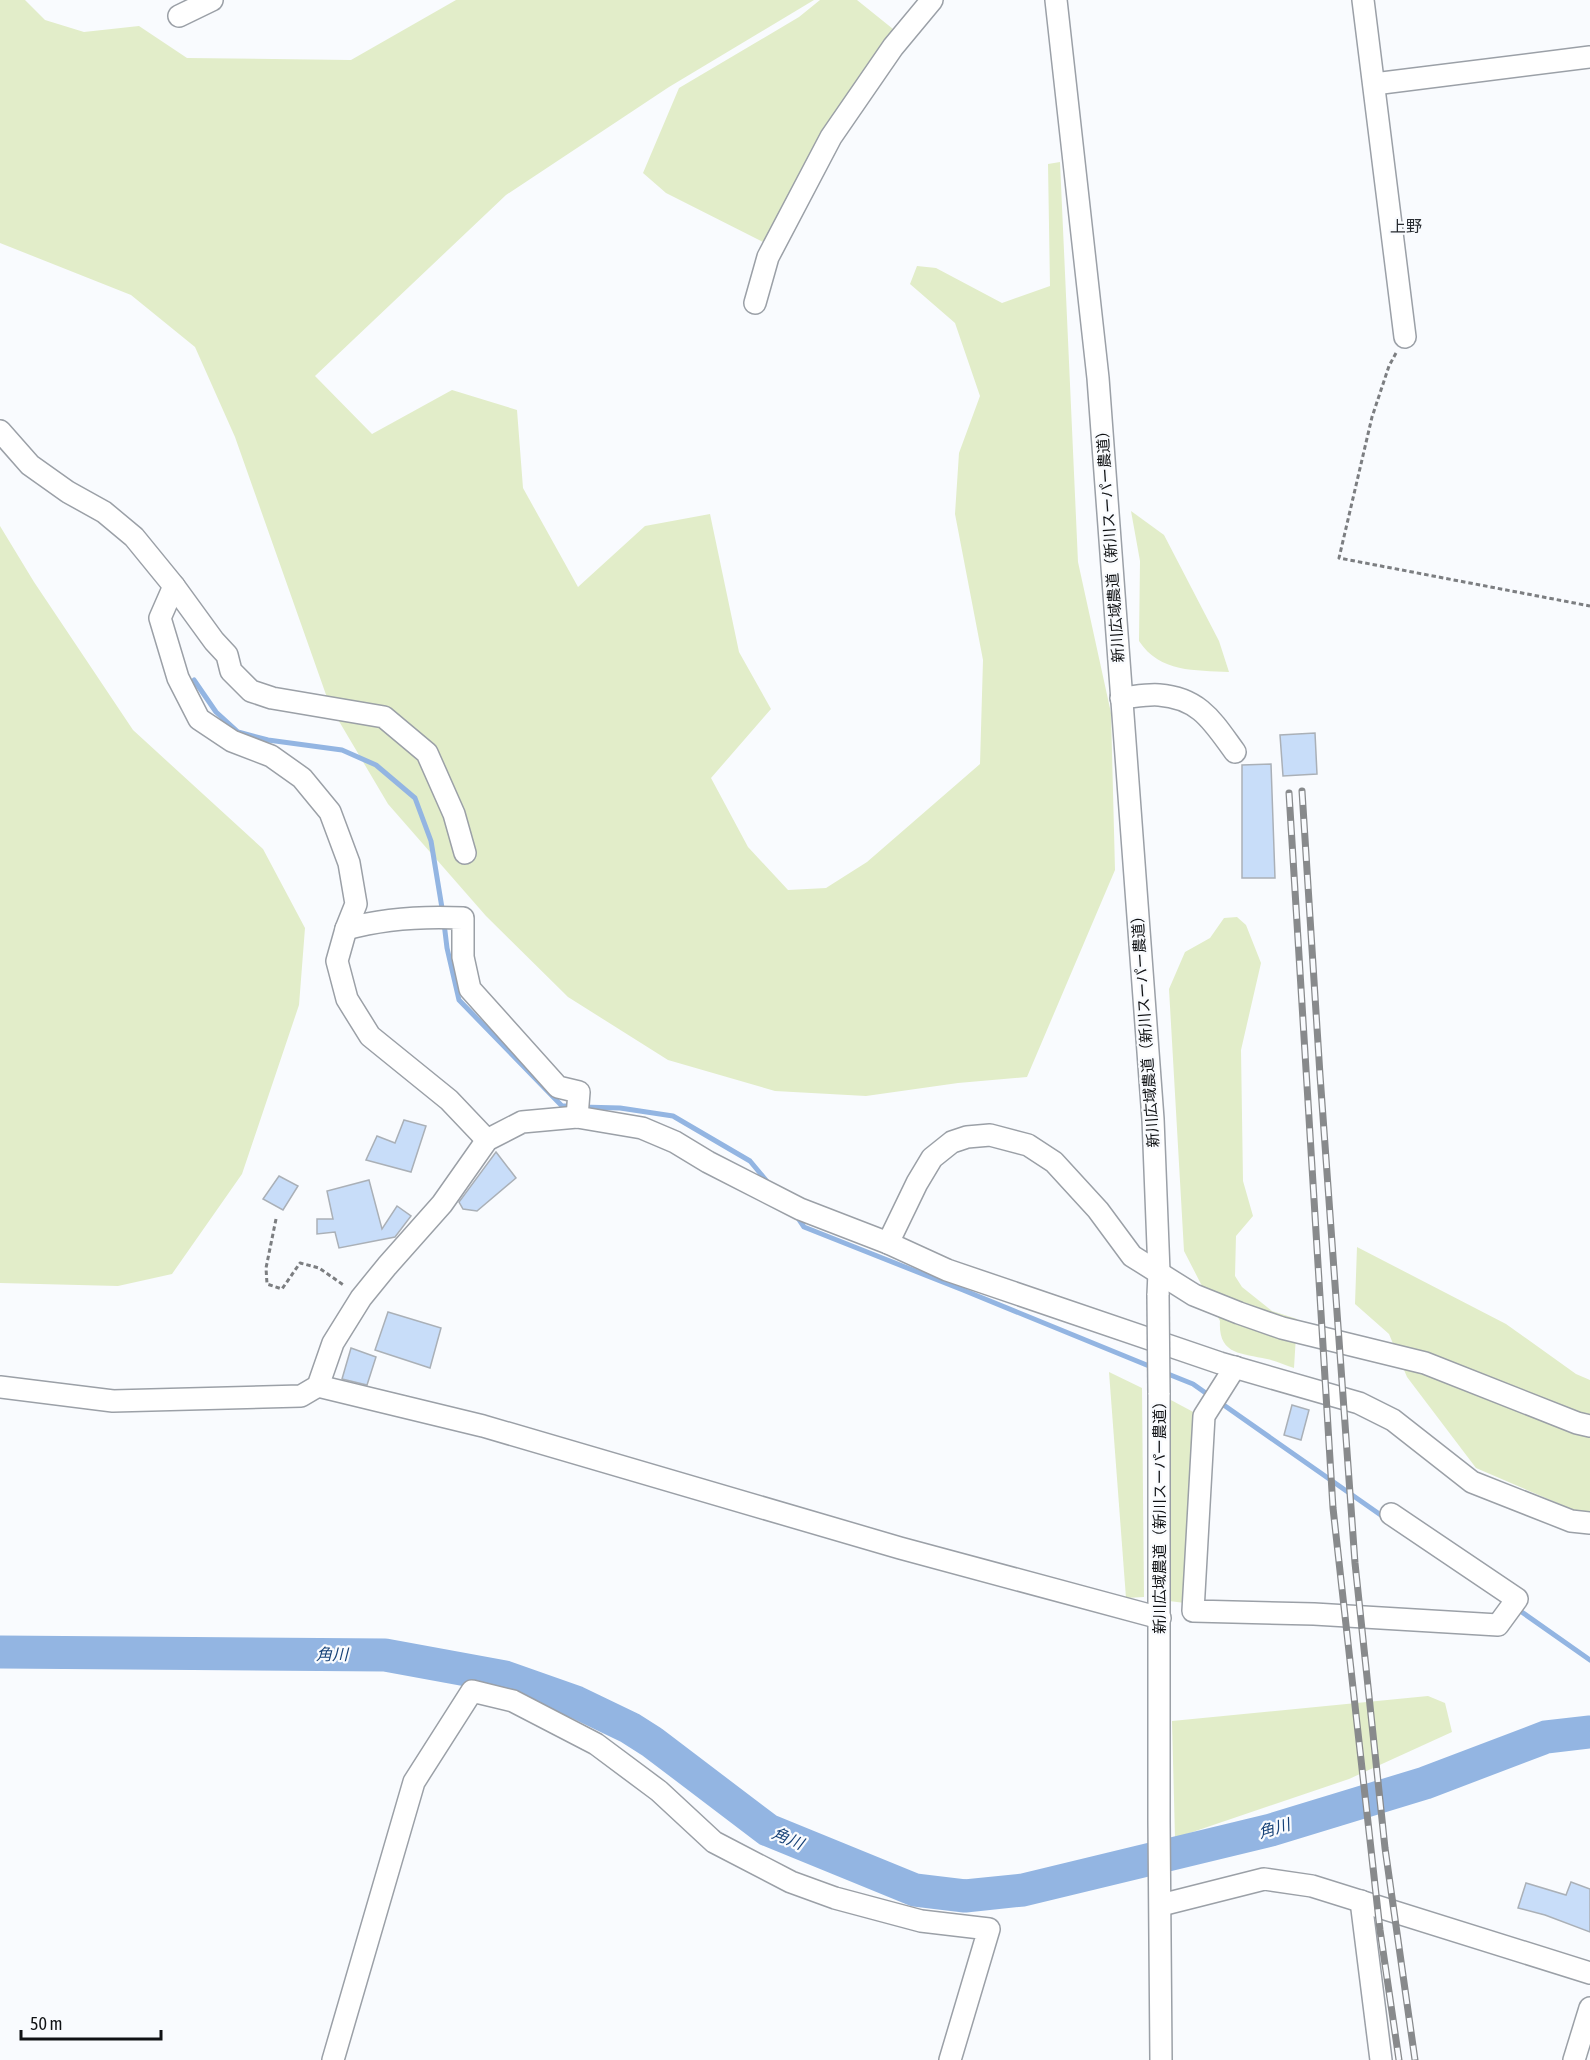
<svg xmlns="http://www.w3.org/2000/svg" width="1590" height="2060" viewBox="0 0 1590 2060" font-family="'Asap Condensed','Noto Sans JP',sans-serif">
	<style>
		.green { fill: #e2edc9 }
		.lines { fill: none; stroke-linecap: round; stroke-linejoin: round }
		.stream { stroke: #93b5e2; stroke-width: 5 }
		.river { stroke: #93b5e2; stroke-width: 33 }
		.building { fill: #c8ddf9; stroke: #aab0b7; stroke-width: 1.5 }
		.minor-casing { stroke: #9ba0a7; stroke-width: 24 }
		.path { stroke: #7c7e81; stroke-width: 3; stroke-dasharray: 4.5 3; stroke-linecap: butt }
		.minor { stroke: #fff; stroke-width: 21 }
		.rail-casing { stroke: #888a8c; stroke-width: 7 }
		.rail { stroke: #f9fbfe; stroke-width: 4.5; stroke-dasharray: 14; stroke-linecap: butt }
		.minor-bridge-casing { stroke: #9ba0a7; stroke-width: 24; stroke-linecap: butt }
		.minor-bridge { stroke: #fff; stroke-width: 21 }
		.labels { text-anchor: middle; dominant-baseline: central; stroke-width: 4.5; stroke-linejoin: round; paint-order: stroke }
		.street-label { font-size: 15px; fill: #101214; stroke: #f9fbfe }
		.neighbourhood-label { font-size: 16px; fill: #282c31; stroke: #f9fbfe }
		.water-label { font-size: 16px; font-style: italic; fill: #154177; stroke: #f9fbfe }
	</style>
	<rect width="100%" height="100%" fill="#f9fbfe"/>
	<g class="green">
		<polygon points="0,0 25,0 45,20 84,32 139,26 187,58 351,60 456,0 814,0 669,87 506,195 315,376 372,434 452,390 517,410 523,488 578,587 645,526 710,514 739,652 771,709 711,778 748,847 788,890 826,888 867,862 980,764 983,660 955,514 959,453 980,396 955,323 910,284 917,266 936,268 1002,303 1050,286 1048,164 1060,162 1078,562 1111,713 1115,870 1027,1077 958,1083 866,1096 775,1091 668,1060 568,997 486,916 388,804 330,706 235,437 195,347 131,295 0,243"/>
		<polygon points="820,0 857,0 893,29 765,243 666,193 643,173 679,88 799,17"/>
		<path d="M1131,511L1164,535L1219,641L1229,672C1195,670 1160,673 1139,641L1140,561Z"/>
		<polygon points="0,526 34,582 133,730 263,849 305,928 299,1005 242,1174 172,1274 118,1286 0,1283"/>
		<path d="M1237,917L1246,925L1261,963L1241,1050L1243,1181L1253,1216L1236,1236L1235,1276L1242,1287L1272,1311L1297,1319L1294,1368C1285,1365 1276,1361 1267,1359C1241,1353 1218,1355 1220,1321L1184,1251L1169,989L1185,952L1210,938L1224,918Z"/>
		<polygon points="1357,1247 1506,1324 1576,1374 1590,1380 1590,1517 1476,1468 1407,1377 1389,1334 1355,1304"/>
		<polygon points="1109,1372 1142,1388 1144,1597 1126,1598"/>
		<polygon points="1169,1399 1197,1414 1185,1603 1169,1601"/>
		<polygon points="1428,1696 1445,1703 1452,1732 1349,1779 1175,1838 1172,1721"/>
	</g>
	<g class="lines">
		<g class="stream">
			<polyline points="194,680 216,712 238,732 268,740 342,750 376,765 415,798 431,841 443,914"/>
			<polyline points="444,923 447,948 459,1000 562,1106 572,1106"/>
			<polyline points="581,1107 620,1108 673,1116 750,1161 770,1185"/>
			<polyline points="796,1215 804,1227 963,1290 1154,1368"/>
			<polyline points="1163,1372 1193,1384 1210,1396"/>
			<polyline points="1218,1401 1385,1518"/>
			<polyline points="1516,1608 1590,1660"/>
		</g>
		<polyline class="river" points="0,1652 385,1655 505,1677 576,1702 630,1728 652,1742 768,1830 915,1890 965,1896 1023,1890 1271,1830 1425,1783 1546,1737 1590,1732"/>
	</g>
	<g class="building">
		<polygon points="1315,733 1317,774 1283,776 1280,735"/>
		<polygon points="1271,764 1275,878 1242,878 1242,765"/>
		<polygon points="404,1120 426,1126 411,1172 366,1160 377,1136 395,1143"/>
		<polygon points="496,1152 516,1178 477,1211 463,1209 459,1202"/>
		<polygon points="279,1176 298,1186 283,1210 263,1199"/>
		<polygon points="369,1180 382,1229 397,1206 411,1216 395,1237 339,1248 335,1232 317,1234 317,1219 333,1219 327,1191"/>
		<polygon points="388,1312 441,1328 430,1368 375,1350"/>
		<polygon points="351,1348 376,1357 367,1385 342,1379"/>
		<polygon points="1292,1405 1309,1410 1301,1440 1284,1435"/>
		<polygon points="1571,1882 1590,1889 1590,1932 1545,1915 1518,1908 1526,1883 1566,1895"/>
	</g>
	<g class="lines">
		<g class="minor-casing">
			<g id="minor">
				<polyline points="1056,0 1098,378 1153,1119 1159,1272 1158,1295"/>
				<polyline points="1363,0 1405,337"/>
				<polyline points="179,16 212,0"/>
				<polyline points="1374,84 1590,57"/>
				<polyline points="755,303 768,257 831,137 893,47 932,0"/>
				<polyline points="0,431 30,465 68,492 104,512 134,537 174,586 160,618 178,678 199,719 232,741 271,756 302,778 330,812 349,863 356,904 346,929 337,961 347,999 370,1036 449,1100 487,1140"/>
				<polyline points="174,586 214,641 227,655 231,671 251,691 272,698 384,717 427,753 454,814 465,853"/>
				<path d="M1121,698C1133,697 1147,694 1159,695C1200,698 1213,722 1235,752"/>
				<path d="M346,929C385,918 422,916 463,918V957L470,989L558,1087L579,1092L577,1117"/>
				<polyline points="888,1243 917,1183 932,1158 952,1142 967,1137 990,1135 1028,1145 1054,1162 1098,1210 1132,1256 1194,1295 1239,1313 1282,1328 1425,1363 1577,1423 1590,1426"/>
				<polyline points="1235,1367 1204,1416 1193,1611 1314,1614 1498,1625 1517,1599 1391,1514"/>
				<polyline points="318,1386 483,1426 900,1548 1160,1618"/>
				<polyline points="0,1387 113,1401 301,1396 318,1386 333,1343 361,1298 387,1266 442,1204 487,1140 522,1122 577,1117 642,1128 675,1142 708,1162 800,1209 888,1243 947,1270 1220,1363 1359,1403 1393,1420 1472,1482 1571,1521 1590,1523"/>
				<polyline points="1159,1393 1159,1821 1161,2060"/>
				<polyline points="1361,1901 1381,2060"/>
				<polyline points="1161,1905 1264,1879 1312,1886 1590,1973"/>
				<polyline points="333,2060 414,1782 472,1691 513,1701 596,1744 659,1791 714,1842 791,1882 835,1898 921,1921 989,1929 950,2060"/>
				<polyline points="1574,2060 1590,2008"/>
			</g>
		</g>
		<g class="path">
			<polyline points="1396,353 1389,366 1372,417 1339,558 1590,606"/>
			<polyline points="276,1219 266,1268 267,1284 282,1289 300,1263 319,1268 345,1286"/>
		</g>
		<use href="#minor" class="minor"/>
		<g class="rail-casing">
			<g id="rail">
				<polyline points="1302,791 1320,1075 1355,1563 1385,1848 1415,2060"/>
				<polyline points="1289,793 1333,1508 1380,1930 1399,2060"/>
			</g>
		</g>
		<use href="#rail" class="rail"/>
		<g class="minor-bridge-casing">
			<polyline id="minor-bridge" points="1158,1295 1159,1393"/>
		</g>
		<use href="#minor-bridge" class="minor-bridge"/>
	</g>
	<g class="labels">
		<g class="street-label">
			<text transform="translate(1110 543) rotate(-94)">新川広域農道（新川スーパー農道）</text>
			<text transform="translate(1145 1028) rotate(-94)">新川広域農道（新川スーパー農道）</text>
			<text transform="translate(1159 1514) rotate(-90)">新川広域農道（新川スーパー農道）</text>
		</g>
		<g class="neighbourhood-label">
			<text x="1406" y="226">上野</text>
		</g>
		<g class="water-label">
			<text x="332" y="1654">角川</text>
			<text transform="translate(1274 1828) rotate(-16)">角川</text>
			<text transform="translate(788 1838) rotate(23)">角川</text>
		</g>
	</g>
	<path d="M21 2030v9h140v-9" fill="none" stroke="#101214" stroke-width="3"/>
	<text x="30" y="2030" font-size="18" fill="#101214" stroke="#f9fbfe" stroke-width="4.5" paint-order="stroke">50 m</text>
</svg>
